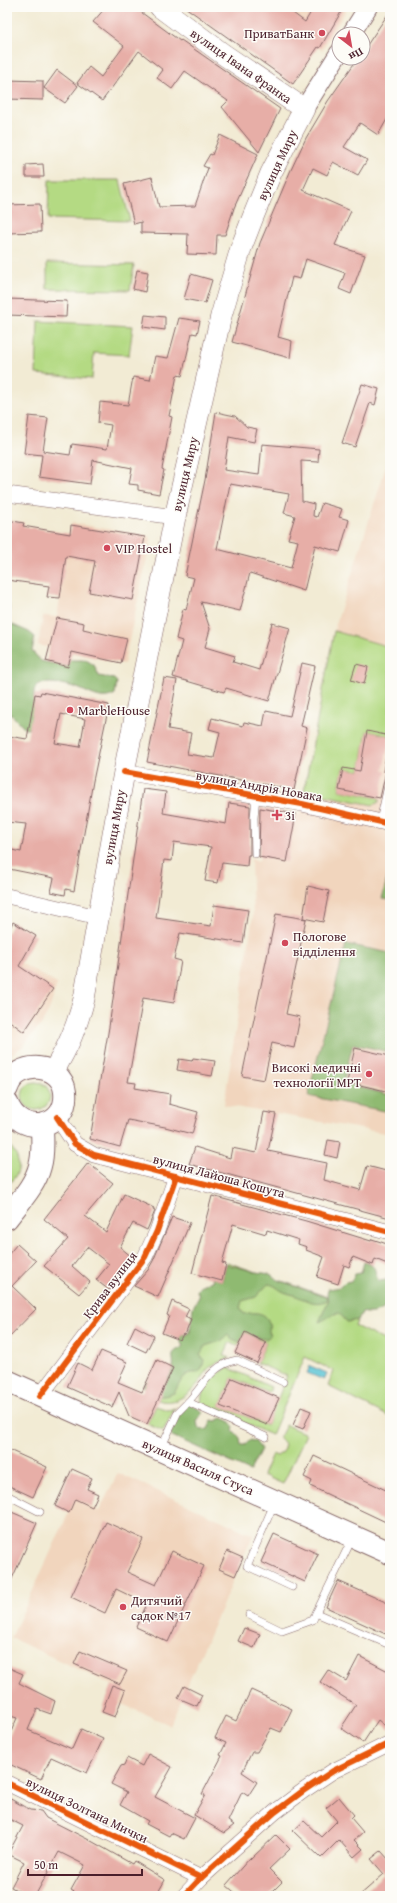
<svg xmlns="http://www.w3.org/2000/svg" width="397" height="1903" viewBox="0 0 397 1903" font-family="'Gentium Book Plus',serif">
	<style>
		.built { fill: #f1d5bd }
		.green { fill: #b4da83; stroke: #7f7c57 }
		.forest { fill: #8fba71; stroke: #6c6c4e }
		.water { fill: #5ac5d5; stroke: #527280 }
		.building { fill: #e7aea7; fill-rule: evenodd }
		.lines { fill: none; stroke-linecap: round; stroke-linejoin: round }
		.service-casing { stroke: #856666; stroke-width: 8 }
		.minor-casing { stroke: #856666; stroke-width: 16 }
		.tertiary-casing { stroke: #856666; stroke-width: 20 }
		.secondary-casing { stroke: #856666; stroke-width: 22 }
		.primary-casing { stroke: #856666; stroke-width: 24 }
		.service { stroke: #fff; stroke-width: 7 }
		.minor { stroke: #fff; stroke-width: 15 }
		.tertiary { stroke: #fff; stroke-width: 18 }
		.secondary { stroke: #fff; stroke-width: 21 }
		.primary { stroke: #fff; stroke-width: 22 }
		.cycleway-casing { stroke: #fdfcf7; stroke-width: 8 }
		.cycleway { stroke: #e8590c; stroke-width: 6 }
		.poi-dot { fill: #d1495b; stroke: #fdfcf7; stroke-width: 1.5 }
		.labels { text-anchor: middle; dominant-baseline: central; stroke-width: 3; stroke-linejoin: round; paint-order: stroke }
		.poi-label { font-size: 13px; fill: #4a1f2b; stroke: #fdfcf7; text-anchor: start }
		.street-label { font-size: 13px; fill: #4a1f2b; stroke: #fdfcf7 }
	</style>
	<rect width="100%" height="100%" fill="#fdfcf7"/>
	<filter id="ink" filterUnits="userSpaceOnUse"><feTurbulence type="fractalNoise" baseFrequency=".025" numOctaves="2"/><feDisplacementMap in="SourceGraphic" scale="8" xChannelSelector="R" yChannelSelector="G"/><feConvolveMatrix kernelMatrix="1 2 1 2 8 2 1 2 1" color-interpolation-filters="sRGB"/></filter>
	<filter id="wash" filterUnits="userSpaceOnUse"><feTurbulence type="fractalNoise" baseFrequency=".012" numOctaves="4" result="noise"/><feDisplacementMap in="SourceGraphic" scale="16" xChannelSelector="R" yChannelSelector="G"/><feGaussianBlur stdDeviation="0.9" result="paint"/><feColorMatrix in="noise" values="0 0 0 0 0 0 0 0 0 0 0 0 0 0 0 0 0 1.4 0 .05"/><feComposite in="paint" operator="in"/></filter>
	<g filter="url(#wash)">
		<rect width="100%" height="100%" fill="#f2ebd4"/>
		<g class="built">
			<polygon points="271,7 348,7 322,50 298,35"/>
			<polygon points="390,454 390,1056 355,1048 347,1082 390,1092 390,1134 224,1105 253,916 251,859 259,861 260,857 287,862 296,814 300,815 335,627"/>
			<polygon points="72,523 149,536 151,539 124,664 38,645 43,616 57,617"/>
			<polygon points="7,955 57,984 49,1011 41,1025 22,1047 7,1057"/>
			<polygon points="118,1473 253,1535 170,1725 117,1702 112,1685 11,1638 75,1499 99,1511"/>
		</g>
		<g class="green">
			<polygon points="49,180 120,180 130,221 48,219"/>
			<polygon points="47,263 134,265 130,290 47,289"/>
			<polygon points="38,321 133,326 129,355 94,353 92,379 36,374"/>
			<polygon points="334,631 390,647 390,736 367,731 360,771 343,768 339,790 379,798 379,802 373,805 304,791"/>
			<circle cx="36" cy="1096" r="14"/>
			<path d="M7,1144C15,1149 20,1161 18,1170C17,1176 10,1182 7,1187Z"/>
			<path d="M227,1262L322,1295L362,1312L355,1326L390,1343V1417L328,1386L334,1371L305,1357L272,1435L202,1405C198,1389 214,1373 229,1368L271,1387L269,1393L232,1378L220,1406L267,1425L287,1376L257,1363L266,1343L245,1333L238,1346L230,1342L224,1355L230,1358C224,1361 216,1362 210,1367C206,1370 204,1376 201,1380C191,1393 176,1406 158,1400L213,1278L222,1281Z"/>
			<polygon points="156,1406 168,1410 175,1408 163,1431 147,1424"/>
			<polygon points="286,1425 306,1434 283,1484 263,1475 272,1454 277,1456 283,1452 285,1444 279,1439"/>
		</g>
		<g class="forest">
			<path d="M7,604L9,605V619L11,624L29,632L35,637L32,651L41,661L68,667L70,660H86L94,665L99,676L114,679L117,682L115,694C101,703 88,691 74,687C63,684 47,681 37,685L34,691L33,728L25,729L11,714H7Z"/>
			<polygon points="390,866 390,900 382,899"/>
			<polygon points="346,944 390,953 390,1052 353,1044 343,1083 390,1095 390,1112 308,1096"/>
			<path d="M364,1262C380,1268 372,1270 379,1281L386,1280L390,1275V1301L388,1306C379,1312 372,1315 362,1312L358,1320L347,1322L339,1313C331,1314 327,1319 319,1322L329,1299C317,1307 306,1300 294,1295C290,1294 286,1293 282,1291C277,1288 275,1285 268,1284L256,1297L242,1301L240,1308L244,1314C253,1312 266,1311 269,1323C270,1327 268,1332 270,1336L266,1339L257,1338L245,1333L240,1342L232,1339L228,1335L221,1341L205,1346L200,1355L204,1360L202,1369L197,1373C183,1371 180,1384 174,1393C162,1398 150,1398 143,1386L146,1381L153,1380L166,1383C168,1379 173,1372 173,1368C175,1356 167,1354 183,1347L180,1340L183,1334L185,1335L190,1333L193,1307L199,1297L197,1291L201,1285L212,1281L213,1278L222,1281L226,1264L257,1272L270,1274L278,1280L328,1298L327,1294L328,1289L340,1287L345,1282L351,1281L355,1274L361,1273Z"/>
			<polygon points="188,1402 203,1412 197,1421 198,1427 202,1430 208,1429 212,1420 216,1421 222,1418 229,1421 234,1427 233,1430 240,1438 241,1445 245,1445 249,1440 255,1441 261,1449 250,1471 170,1435 177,1420"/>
		</g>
		<polygon class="water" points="310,1366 327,1373 324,1380 307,1373"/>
		<g id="blocks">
			<g class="building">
				<polygon points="106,7 134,7 180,41 181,40 280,109 259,152 222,107 228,101 185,71 172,89 157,78 163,70 139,51 102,101 77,83 89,67 101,77 124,46 93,22"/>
				<polygon points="185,7 285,7 305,22 314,7 344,7 320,48 318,47 293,84"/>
				<polygon points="390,11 390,114 378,135 360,123 344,147 367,160 358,175 333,162 327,175 313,168 303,190 351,211 335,245 365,255 351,294 339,289 345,273 306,259 300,279 292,277 278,337 292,341 290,358 232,342 260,243 290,172 306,138 328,101 358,58 363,58 363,51"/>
				<polygon points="57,70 78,86 65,103 44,88"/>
				<polygon points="7,80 43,81 43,100 7,99"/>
				<polygon points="220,135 258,154 234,208 225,235 217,235 216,255 187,254 188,234 141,233 141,222 134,224 124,184 152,177 159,207 195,206 208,168 203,166 210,154 212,155"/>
				<polygon points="43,164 44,177 26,177 26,165"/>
				<polygon points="40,204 41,232 7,233 7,205"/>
				<polygon points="137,270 148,272 145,292 133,289"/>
				<polygon points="191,274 212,280 205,303 184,299"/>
				<polygon points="7,299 67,301 66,317 7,315"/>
				<polygon points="145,315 165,317 165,330 143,327"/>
				<polygon points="179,318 200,321 197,334 192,333 182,376 177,375 169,416 172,417 162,469 164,470 159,494 138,490 138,485 129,484 132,468 93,460 90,484 39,477 42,455 24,453 29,416 48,418 43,451 70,455 72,444 107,449 111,425 98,423 100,402 128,405 133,377 150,380 155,356 168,358"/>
				<polygon points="362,384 379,389 375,405 370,403 355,447 342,443"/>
				<path d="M216,412L235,416L247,427L257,429L254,442L229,437L224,470L259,475L262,444L319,449L318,462L301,461L302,501L314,504L313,516L317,517L322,503L342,509L339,517L349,520L340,552L315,545L304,591L250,573L240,611L201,602L210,629L205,647L235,656L233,662L259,670L272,623L290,628L269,701L226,688L224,692L173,677L182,641L176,639L183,609L186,610L194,578L185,576L205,480ZM230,484L289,494L284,513L295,516L288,539L298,541L291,568L217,549Z"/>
				<polygon points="7,520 24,523 23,526 70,534 71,525 145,537 133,600 89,592 95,561 66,556 60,598 47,597 49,586 7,580"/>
				<polygon points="57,618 84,623 83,629 127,639 121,663 72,652 68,667 46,661"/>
				<polygon points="302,663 315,666 301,726 307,728 294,790 147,762 164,678 177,680 168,729 191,733 187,754 214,758 220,732 209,729 212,718 243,726 244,722 263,726 266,711 290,716"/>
				<polygon points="356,664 368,667 364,684 351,680"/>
				<path d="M41,692L109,705L93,781L74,891L66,889L65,895L51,892L54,878L9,869L10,866H7V852H12V850L21,852L26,824L7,822L8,736L27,739L35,694L40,695ZM61,714L85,719L80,747L55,743Z"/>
				<polygon points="367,731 390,736 383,771 386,771 380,798 339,790 343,768 360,771"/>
				<polygon points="143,789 166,792 163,813 226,824 229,803 250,806 250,855 248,855 247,866 222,863 218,883 205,881 211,847 174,842 172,861 164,860 156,918 211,926 214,905 248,910 243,943 180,933 174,959 181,961 174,1003 143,998 128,1082 136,1083 135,1088 170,1094 169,1104 198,1112 192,1134 165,1127 128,1120 120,1147 90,1139 109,1027"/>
				<polygon points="260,808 296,814 287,862 259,857"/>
				<polygon points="308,886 329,891 323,922 303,918"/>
				<polygon points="276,914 306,919 286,1014 300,1017 294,1048 272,1043 264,1080 242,1076"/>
				<polygon points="13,922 36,936 19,966 53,989 24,1032 7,1019 7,933"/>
				<polygon points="355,1048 390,1056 390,1092 347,1082"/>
				<polygon points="193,1058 215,1061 212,1076 177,1070 179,1059 192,1061"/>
				<polygon points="264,1112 276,1114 268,1151 327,1163 324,1180 360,1190 367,1166 390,1172 390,1218 189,1164 195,1147 230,1158 232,1148 256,1153"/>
				<polygon points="328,1140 340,1142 337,1158 325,1155"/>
				<polygon points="88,1163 113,1183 85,1216 106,1232 124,1194 154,1208 153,1210 155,1211 147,1230 133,1223 120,1247 133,1258 109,1290 96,1280 109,1264 87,1247 72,1266 90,1282 79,1294 44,1266 68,1239 44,1219"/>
				<polygon points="212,1196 306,1221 371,1241 372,1239 390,1245 390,1265 375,1259 373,1265 353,1257 349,1267 344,1265 338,1284 317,1277 324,1257 306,1250 307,1247 298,1244 299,1240 267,1230 266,1234 233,1224 222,1263 226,1264 222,1281 192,1273"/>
				<polygon points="172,1217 190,1223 158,1297 134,1286 148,1270 153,1261"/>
				<polygon points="17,1244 36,1261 12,1286 36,1309 7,1339 7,1256"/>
				<polygon points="172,1301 189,1309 185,1317 191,1320 185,1335 183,1334 180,1340 162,1333 169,1316 167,1315"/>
				<polygon points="135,1326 154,1336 146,1352 127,1343"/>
				<polygon points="245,1332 266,1343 257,1363 235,1353"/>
				<polygon points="101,1351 127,1362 118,1382 142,1392 157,1360 173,1368 147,1424 129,1416 119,1392 112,1407 67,1387 78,1363 92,1370"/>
				<polygon points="232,1378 279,1398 267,1425 220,1406"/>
				<polygon points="301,1407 311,1411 303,1429 293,1425"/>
				<polygon points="7,1449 47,1467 33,1497 7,1485"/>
				<polygon points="314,1456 390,1492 390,1524 310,1486 312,1481 304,1477"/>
				<polygon points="72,1469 92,1478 87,1489 98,1494 92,1507 75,1499 69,1513 55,1506"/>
				<polygon points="7,1510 37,1523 7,1590"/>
				<polygon points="106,1522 143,1539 127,1572 156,1585 172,1551 204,1566 168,1642 136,1627 147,1604 116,1589 105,1613 71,1597"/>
				<polygon points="274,1534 318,1554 305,1582 261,1562"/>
				<polygon points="227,1551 243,1558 235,1576 219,1569"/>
				<polygon points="338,1581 390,1604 390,1636 326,1607"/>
				<polygon points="244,1628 260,1634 254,1648 238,1641"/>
				<polygon points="80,1651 127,1671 120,1684 74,1664"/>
				<polygon points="359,1656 390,1672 390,1730 378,1720 363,1743 341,1728 356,1705 320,1682 328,1670 346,1681"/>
				<polygon points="7,1667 23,1674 19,1683 55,1701 51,1714 37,1709 28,1730 72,1749 81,1729 103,1739 87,1773 51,1757 41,1779 7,1763 7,1741 17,1718 7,1715"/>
				<polygon points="112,1685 125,1690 115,1717 102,1712"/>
				<polygon points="184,1686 202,1695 197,1706 178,1698"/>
				<polygon points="251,1690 292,1709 281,1732 271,1728 257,1752 252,1752 242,1772 257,1782 248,1796 242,1792 228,1821 234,1825 224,1833 194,1815 205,1795 202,1794 222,1756 220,1755 226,1743 215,1738 226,1716 236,1721"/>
				<polygon points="148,1754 172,1767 155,1797 195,1818 184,1839 171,1833 169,1836 146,1824 148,1821 120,1805 127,1792 111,1784 121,1766 124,1765 127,1758 142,1766"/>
				<polygon points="7,1797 30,1810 41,1811 46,1818 93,1842 132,1864 134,1861 165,1880 156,1896 81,1896 71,1890 85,1865 59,1852 35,1896 18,1896 20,1892 11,1887 24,1862 8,1854 23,1826 7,1818"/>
				<polygon points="339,1797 354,1815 351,1818 363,1832 354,1840 363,1849 354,1857 339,1840 321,1858 293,1831 304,1821 321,1837 337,1821 326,1808"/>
				<polygon points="276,1835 290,1849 269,1869 282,1882 268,1896 239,1896 226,1885 250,1858 251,1859"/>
				<polygon points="381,1851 390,1861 390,1896 359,1896 384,1874 371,1859"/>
			</g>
		</g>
	</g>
	<g filter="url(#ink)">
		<use href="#blocks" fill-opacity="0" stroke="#856666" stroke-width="1"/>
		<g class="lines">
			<g class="service-casing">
				<g id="service">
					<polyline points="380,821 390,777"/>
					<polyline points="255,854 254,818 256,796"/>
					<path d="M188,1402C203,1386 212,1364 237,1360L283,1382"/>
					<polyline points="161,1448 178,1412 188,1402 266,1437"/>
					<polyline points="7,1495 40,1512"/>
					<polyline points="274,1504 247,1566 292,1587"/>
					<polyline points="352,1539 316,1613 390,1645"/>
					<polyline points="249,1615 282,1631 313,1620 316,1613"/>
				</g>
			</g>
			<g class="minor-casing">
				<g id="minor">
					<polyline points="7,494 175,517"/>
					<polyline points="124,772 302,804 390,824"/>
					<polyline points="7,896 98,917"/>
					<polyline points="57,1117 75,1144 94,1155 390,1232"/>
					<polyline points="40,1396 145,1257 157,1231 176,1176"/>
					<polyline points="7,1783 201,1878"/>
					<polyline points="184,1896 201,1878 275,1812 303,1791 333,1771 390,1743"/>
				</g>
			</g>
			<g class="tertiary-casing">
				<g id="tertiary">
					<polyline points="351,34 368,7"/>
					<polyline points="304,109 339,53"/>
				</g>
			</g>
			<g class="secondary-casing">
				<path id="secondary" d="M53,1072C68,1047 77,1027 84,999L124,772L175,517L221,316L241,248L253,217L271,173L304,109L223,54L160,7"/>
			</g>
			<g class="primary-casing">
				<g id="primary">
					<path d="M7,1088C16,1059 62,1062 65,1092C69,1129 20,1138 7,1103"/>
					<path d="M7,1218C19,1202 35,1186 40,1166C44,1153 42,1138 42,1125"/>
					<polyline points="7,1381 390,1553"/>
				</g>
			</g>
			<use href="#service" class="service"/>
			<use href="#minor" class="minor"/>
			<use href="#tertiary" class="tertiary"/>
			<use href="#secondary" class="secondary"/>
			<use href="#primary" class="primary"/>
			<g class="cycleway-casing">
				<g id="cycleway">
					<polyline points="124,772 302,804 390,824"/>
					<polyline points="57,1117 75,1144 94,1155 390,1232"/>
					<polyline points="40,1396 145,1257 157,1231 176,1176"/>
					<polyline points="7,1783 201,1878"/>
					<polyline points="184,1896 201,1878 275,1812 303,1791 333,1771 390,1743"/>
				</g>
			</g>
			<use href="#cycleway" class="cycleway"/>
		</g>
	</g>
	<g class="poi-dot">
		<circle cx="322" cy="33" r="4"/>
		<circle cx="107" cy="548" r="4"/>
		<circle cx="70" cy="710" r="4"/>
		<path d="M275 809h4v4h4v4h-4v4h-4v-4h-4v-4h4z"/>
		<circle cx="285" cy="943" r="4"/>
		<circle cx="369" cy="1074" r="4"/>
		<circle cx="123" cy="1607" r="4"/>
	</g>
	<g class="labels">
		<g class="poi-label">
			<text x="314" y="33" text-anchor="end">ПриватБанк</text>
			<text x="115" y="548">VIP Hostel</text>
			<text x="78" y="710">MarbleHouse</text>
			<text x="285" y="815">3і</text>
			<text x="293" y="936">Пологове<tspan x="293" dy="15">відділення</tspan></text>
			<text x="361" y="1067" text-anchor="end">Високі медичні<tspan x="361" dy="15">технології МРТ</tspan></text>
			<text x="131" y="1600">Дитячий<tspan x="131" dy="15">садок №17</tspan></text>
		</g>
		<g class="street-label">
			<text transform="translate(241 66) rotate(35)">вулиця Івана Франка</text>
			<text transform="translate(277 165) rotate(-65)">вулиця Миру</text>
			<text transform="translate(185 474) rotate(-77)">вулиця Миру</text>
			<text transform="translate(259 786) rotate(10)">вулиця Андрія Новака</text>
			<text transform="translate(114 827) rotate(-80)">вулиця Миру</text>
			<text transform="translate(219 1176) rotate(15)">вулиця Лайоша Кошута</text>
			<text transform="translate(110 1285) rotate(-53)">Крива вулиця</text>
			<text transform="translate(198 1467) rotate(24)">вулиця Василя Стуса</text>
			<text transform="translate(87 1810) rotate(26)">вулиця Золтана Мички</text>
		</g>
	</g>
	<rect width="397" height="1903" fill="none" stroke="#fdfcf7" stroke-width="24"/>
	<g transform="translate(351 46) rotate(149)"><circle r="19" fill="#fdfcf7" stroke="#b5a4a5"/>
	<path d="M0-3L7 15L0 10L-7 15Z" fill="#d1495b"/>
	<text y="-6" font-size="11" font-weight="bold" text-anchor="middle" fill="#4a1f2b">Пн</text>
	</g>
	<path d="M28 1869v6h114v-6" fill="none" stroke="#4a1f2b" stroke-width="2"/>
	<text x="34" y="1869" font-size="12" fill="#4a1f2b" stroke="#fdfcf7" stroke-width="3" paint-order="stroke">50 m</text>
</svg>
